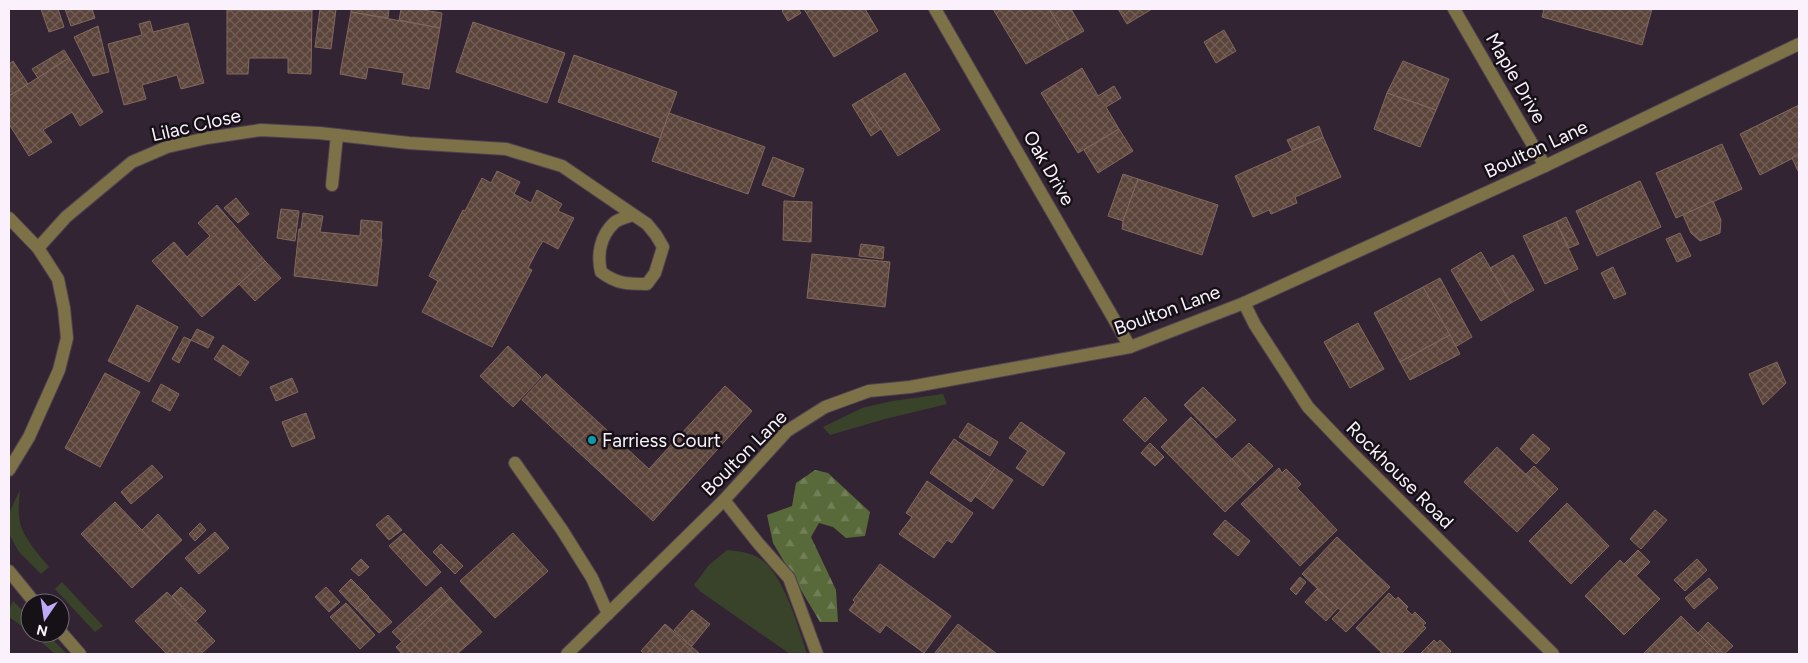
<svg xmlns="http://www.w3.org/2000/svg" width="1808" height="663" viewBox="0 0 1808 663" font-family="Figtree,sans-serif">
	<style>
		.green { fill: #394329 }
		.forest { fill: url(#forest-firs) }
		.building { fill: url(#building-cross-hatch); stroke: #81685d }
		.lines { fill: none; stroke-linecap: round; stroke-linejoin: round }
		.minor-casing { stroke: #4f4150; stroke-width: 14 }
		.minor { stroke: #7d7148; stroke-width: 12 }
		.culture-dot { fill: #0f9aa8; stroke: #161017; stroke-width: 2 }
		.labels { text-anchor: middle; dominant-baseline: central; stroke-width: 5; stroke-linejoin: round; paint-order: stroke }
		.street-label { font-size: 19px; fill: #fbf1fc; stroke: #161017 }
		.poi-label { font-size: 19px; fill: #fbf1fc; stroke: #161017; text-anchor: start }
	</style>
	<defs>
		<pattern id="forest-firs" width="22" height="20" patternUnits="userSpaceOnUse" patternTransform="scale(1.25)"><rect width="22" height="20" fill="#58693a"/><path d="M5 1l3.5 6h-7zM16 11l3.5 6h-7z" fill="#717f57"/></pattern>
		<pattern id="building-cross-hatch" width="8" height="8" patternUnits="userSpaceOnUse" patternTransform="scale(1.25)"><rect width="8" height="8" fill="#5b443a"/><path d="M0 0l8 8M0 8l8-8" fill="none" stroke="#735f57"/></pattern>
	</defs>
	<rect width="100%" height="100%" fill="#332434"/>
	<g class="green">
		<polygon points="943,394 947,404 885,419 830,435 823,427 862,408 892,401"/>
		<path d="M20,490C19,502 17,517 22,529C28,543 40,556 49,567L41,574L19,552L9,534V513Z"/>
		<path d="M727,550C736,551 748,552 757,557C783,570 798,627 807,654H790L701,592L694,585L709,565Z"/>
		<polygon points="62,582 103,626 95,632 55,589"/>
		<polygon points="13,601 30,618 30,632 9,617 9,609"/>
		<polygon points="31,633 46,633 67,654 55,654"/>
	</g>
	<polygon class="forest" points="815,470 828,473 870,512 865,536 846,538 833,527 819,523 811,537 836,590 838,622 820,622 773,543 767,515 792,506 796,483"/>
	<g class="building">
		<polygon points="41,9 58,9 64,27 49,32"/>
		<polygon points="65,9 92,9 95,18 71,26"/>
		<polygon points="274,9 313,9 312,11 274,11"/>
		<polygon points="320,9 336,9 331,49 315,47"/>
		<polygon points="351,9 389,9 388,18 351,12"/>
		<polygon points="401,9 417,9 442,13 440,28 399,20"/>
		<polygon points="785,9 798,9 801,13 788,21 782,11"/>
		<polygon points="804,9 865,9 878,31 834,57"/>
		<polygon points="993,9 1049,9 1068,40 1026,64"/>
		<polygon points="1049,9 1071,9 1084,31 1068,40"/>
		<polygon points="1118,9 1152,9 1127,24"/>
		<polygon points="1544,9 1652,9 1642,45 1542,17"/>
		<polygon points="227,10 312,11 311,74 288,73 288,58 249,58 248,74 227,74"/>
		<polygon points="351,12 440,28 429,89 402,84 404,73 368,67 366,79 340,74"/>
		<polygon points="150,21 153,32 188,23 204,83 181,89 177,75 142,85 146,99 124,105 108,44 142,35 139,24"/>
		<polygon points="473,22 565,53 547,103 456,72"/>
		<polygon points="98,26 109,72 93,76 74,37"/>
		<polygon points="1224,30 1236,51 1216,63 1204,42"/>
		<polygon points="64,50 69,58 38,78 32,69"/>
		<polygon points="574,55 677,92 660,138 558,102"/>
		<polygon points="69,58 103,112 80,126 72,112 43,130 52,142 29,156 9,124 9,96"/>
		<polygon points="13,61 28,84 9,96 9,64"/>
		<polygon points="1403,61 1449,79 1436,110 1387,93"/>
		<polygon points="1082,68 1098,96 1114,86 1121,98 1106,107 1119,129 1078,153 1041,93"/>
		<polygon points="905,73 940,130 898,156 862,99"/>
		<polygon points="1387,93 1436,110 1420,147 1374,129"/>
		<polygon points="862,99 881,129 871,136 852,105"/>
		<polygon points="1799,105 1799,155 1760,175 1740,134"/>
		<polygon points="669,113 765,147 748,194 652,161"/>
		<polygon points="1319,126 1323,137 1292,150 1287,140"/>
		<polygon points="1119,129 1133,151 1098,173 1084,150"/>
		<polygon points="1323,137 1341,177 1295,197 1297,203 1271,214 1269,210 1253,217 1235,176"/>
		<polygon points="1722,144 1742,189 1676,218 1656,173"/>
		<polygon points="1799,154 1799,173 1792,158"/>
		<polygon points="773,157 804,169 794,197 762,185"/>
		<polygon points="497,171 520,182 514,194 531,203 537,190 562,204 558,211 574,218 558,249 543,241 538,249 528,268 532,270 492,347 422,312 438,281 429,276 463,210 465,211 482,178 491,183"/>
		<polygon points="1123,174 1138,179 1123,221 1108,216"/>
		<polygon points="1138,179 1218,205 1202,255 1122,229 1123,221"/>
		<polygon points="1640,181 1661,227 1597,256 1576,211"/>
		<polygon points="236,198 249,214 238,223 224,208"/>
		<polygon points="784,201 812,202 811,242 783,240"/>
		<polygon points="1713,201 1721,220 1720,233 1700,241 1691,233 1683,215"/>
		<polygon points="217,205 265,261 202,317 152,261 174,242 187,257 210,236 198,223"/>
		<polygon points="281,209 299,211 295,241 277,238"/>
		<polygon points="303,213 323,216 320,232 360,236 361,220 382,222 381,239 382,239 377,286 294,276 299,229 301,229"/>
		<polygon points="1566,217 1579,244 1569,248 1556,222"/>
		<polygon points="1556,222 1578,269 1545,284 1523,236"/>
		<polygon points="1680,233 1691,256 1677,262 1666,239"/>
		<polygon points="861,244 884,247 883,259 859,256"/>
		<polygon points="1481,252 1511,303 1481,321 1451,270"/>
		<polygon points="812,254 890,262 885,307 807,298"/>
		<polygon points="1513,255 1534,290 1511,303 1490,268"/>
		<polygon points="265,261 281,278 255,301 239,284"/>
		<polygon points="1613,267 1626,294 1614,299 1601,273"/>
		<polygon points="1440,278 1472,337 1455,347 1423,287"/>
		<polygon points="1423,287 1450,335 1400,362 1374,313"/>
		<polygon points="137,305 178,327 149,382 108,361"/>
		<polygon points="1358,323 1384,369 1350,388 1324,342"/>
		<polygon points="197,329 214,337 208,348 191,340"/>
		<polygon points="1450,335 1460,354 1410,380 1400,362"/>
		<polygon points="184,337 191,340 179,363 172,359"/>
		<polygon points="223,345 249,362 240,376 214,359"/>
		<polygon points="508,346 541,377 513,407 480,376"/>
		<polygon points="1777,362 1786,383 1763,405 1749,374"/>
		<polygon points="105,373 140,392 100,467 65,448"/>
		<polygon points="546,374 649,469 725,386 752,411 653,521 522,400"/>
		<polygon points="292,378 298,392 276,401 270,387"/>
		<polygon points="161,384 179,394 170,411 152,401"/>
		<polygon points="1203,387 1236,420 1216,438 1184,405"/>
		<polygon points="1145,397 1167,420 1145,442 1123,420"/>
		<polygon points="306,413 315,438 292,447 282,422"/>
		<polygon points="1191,417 1255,483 1225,512 1161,447"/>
		<polygon points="1021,422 1065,453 1043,486 1016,468 1028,451 1009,438"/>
		<polygon points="968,423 998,442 990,456 959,437"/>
		<polygon points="1533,434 1550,449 1536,464 1520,449"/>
		<polygon points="954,439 995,468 971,502 930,473"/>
		<polygon points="1150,443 1164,457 1155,466 1141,453"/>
		<polygon points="1249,443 1273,466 1255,483 1232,459"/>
		<polygon points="1497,447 1550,497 1517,532 1464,482"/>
		<polygon points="152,465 163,477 131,504 121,492"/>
		<polygon points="1534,466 1558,489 1550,497 1526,474"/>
		<polygon points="995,468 1013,480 993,509 975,496"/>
		<polygon points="1279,468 1282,473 1286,469 1301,484 1297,488 1337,530 1300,566 1241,504"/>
		<polygon points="927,481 973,513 952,543 947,540 934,558 899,534 912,517 906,513"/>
		<polygon points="115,502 166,555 132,588 81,534"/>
		<polygon points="1567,503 1609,546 1571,584 1529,541"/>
		<polygon points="1655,510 1667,520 1641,549 1630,539"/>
		<polygon points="158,514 182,540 166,555 142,530"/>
		<polygon points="388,515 402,530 389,540 376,525"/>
		<polygon points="1225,520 1250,541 1238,556 1213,534"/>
		<polygon points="200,523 206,530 195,541 189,534"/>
		<polygon points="215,532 229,548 199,574 185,558"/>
		<polygon points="404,533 441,572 426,586 389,546"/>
		<polygon points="513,533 548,571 495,618 460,581"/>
		<polygon points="1337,537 1376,574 1341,611 1302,574"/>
		<polygon points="441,544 463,566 455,574 433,552"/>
		<polygon points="1638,550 1650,562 1636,576 1624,564"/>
		<polygon points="361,559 369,567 359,576 351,569"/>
		<polygon points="1697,559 1707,570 1685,591 1674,580"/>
		<polygon points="1620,560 1660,599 1624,635 1585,596"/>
		<polygon points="880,564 951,616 924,653 886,625 880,633 849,610 855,602 853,600"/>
		<polygon points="1376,574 1390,587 1346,632 1332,619"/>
		<polygon points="1300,577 1306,582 1296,595 1290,589"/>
		<polygon points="1709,578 1718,588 1694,609 1685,598"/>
		<polygon points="351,579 369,597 356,609 339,591"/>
		<polygon points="181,587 206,611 196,621 172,596"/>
		<polygon points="326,587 340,602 329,612 315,597"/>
		<polygon points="441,587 450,598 402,642 392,632"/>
		<polygon points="1317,589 1338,608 1326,621 1305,602"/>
		<polygon points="167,592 215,641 201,654 167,654 135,621"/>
		<polygon points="1389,593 1396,600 1398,597 1408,607 1406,609 1412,615 1415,612 1426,623 1423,625 1426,628 1401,654 1383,654 1356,628"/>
		<polygon points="369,598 392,622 379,633 356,609"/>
		<polygon points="450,598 482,632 457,654 402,654 396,647"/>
		<polygon points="346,603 375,635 360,649 330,617"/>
		<polygon points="692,610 710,624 692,646 674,630"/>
		<polygon points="1681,616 1719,654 1645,654 1644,653"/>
		<polygon points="1708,622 1733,646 1724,654 1719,654 1698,633"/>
		<polygon points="665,624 700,654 645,654 641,651"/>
		<polygon points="958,624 997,654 934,654"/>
		<polygon points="1434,640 1437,643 1440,640 1451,651 1449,654 1420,654"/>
	</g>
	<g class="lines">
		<g class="minor-casing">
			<g id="minor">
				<polyline points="935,9 1130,347"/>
				<polyline points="1454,9 1545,166"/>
				<polyline points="332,185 337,135"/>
				<polyline points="9,218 38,248 58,279 64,308 67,338 59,370 29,437 9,470"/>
				<path d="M38,248L66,217L132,162L167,147L207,138L261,130L319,133L409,143L506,149L562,166L647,224L656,235L663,247L655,273L647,284C627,284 617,284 601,272C597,255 600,236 614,223C618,219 627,217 633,215"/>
				<polyline points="1244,303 1255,325 1308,407 1350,451 1553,654"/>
				<polyline points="515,463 562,530 592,578 608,614"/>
				<polyline points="724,500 758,543 789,578 817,654"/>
				<polyline points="9,571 35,603"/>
				<polyline points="60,631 80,654"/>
				<polyline points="567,654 724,500 787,431 825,407 869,391 910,387 1130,347 1244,303 1545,166 1799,44"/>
			</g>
		</g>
		<use href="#minor" class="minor"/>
	</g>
	<circle class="culture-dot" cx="592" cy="440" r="5"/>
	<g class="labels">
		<g class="street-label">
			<text transform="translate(1516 78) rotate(60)">Maple Drive</text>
			<text transform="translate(196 125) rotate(-13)">Lilac Close</text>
			<text transform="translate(1536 149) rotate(-25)">Boulton Lane</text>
			<text transform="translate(1049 168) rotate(60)">Oak Drive</text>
			<text transform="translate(1167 310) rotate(-20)">Boulton Lane</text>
			<text transform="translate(744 453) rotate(-45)">Boulton Lane</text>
			<text transform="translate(1400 475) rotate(45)">Rockhouse Road</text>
		</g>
		<g class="poi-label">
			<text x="602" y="440">Farriess Court</text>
		</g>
	</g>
	<rect width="1808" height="663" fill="none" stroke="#fbf1fc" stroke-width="20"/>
	<g transform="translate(45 618) rotate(193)"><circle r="24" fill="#161017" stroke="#726a73"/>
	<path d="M0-4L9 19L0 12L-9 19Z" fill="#bda9f5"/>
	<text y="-8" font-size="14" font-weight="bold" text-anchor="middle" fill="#fbf1fc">N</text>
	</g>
</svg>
